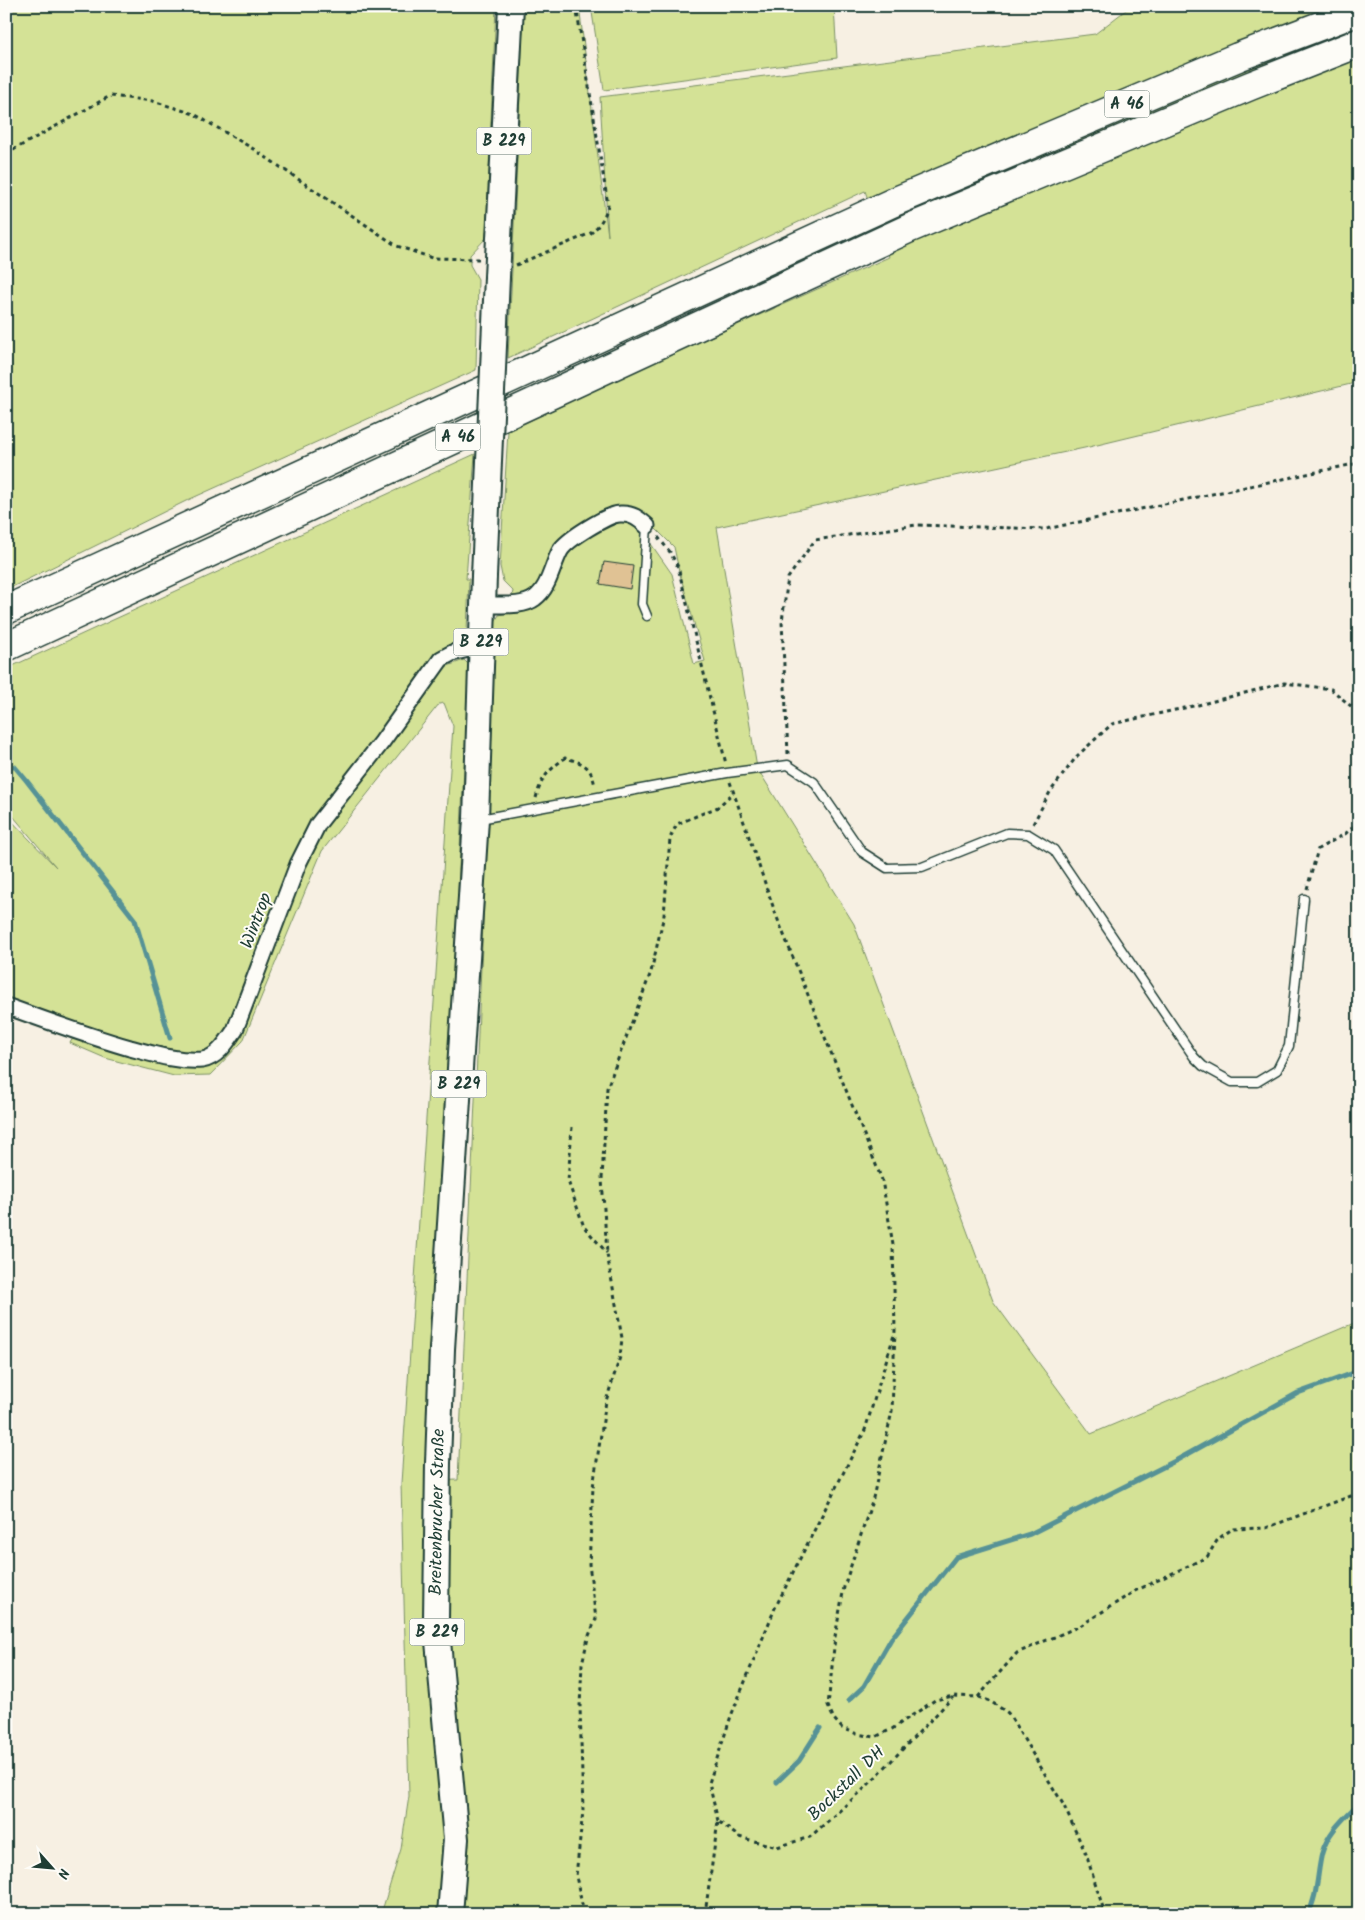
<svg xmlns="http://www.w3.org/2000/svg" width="1365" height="1920" viewBox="0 0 1365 1920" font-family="Kalam,sans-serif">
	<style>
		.green { fill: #d4e296; stroke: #7a9065 }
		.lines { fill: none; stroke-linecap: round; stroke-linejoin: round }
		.stream { stroke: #569296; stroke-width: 5 }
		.building { fill: #e0c294; stroke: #1f3d34 }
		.service-casing { stroke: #1f3d34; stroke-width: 11 }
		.minor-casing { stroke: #1f3d34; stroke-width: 19 }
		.primary-casing { stroke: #1f3d34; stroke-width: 28 }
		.motorway-casing { stroke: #1f3d34; stroke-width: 31 }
		.path { stroke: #1f3d34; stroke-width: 3; stroke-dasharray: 4 4; stroke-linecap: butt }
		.service { stroke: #fdfcf7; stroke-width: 8 }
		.minor { stroke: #fdfcf7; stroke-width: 15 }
		.primary { stroke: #fdfcf7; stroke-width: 24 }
		.motorway { stroke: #fdfcf7; stroke-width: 28 }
		.primary-bridge-casing { stroke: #1f3d34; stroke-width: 28; stroke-linecap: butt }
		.primary-bridge { stroke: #fdfcf7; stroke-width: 24 }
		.labels { text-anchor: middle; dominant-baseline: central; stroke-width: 4; stroke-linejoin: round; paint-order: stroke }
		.shield { fill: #fdfcf7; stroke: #62766e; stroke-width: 1 }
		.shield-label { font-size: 16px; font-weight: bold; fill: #1f3d34 }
		.street-label { font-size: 18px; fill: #1f3d34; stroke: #fdfcf7 }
	</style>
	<rect width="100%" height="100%" fill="#f7f0e3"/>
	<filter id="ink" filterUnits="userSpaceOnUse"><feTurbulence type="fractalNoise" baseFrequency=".02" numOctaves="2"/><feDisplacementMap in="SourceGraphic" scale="10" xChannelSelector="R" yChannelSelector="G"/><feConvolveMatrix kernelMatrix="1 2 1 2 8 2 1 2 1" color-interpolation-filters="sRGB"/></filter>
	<g filter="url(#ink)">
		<g class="green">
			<polygon points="6,6 496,6 486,238 470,255 470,265 478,279 476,370 188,500 6,590"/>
			<polygon points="524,6 579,6 608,236 600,97 1095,34 1131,6 1359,6 1359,382 1089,447 717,527 757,768 854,924 993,1301 1091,1434 1359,1321 1359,1914 381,1914 401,1849 409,1796 401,1483 453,726 444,703 439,704 322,851 243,1041 210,1075 174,1076 105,1058 70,1043 75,1035 6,999 6,815 56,867 13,816 6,810 6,669 475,454 466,579 469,579 467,631 448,648 432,669 439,676 445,667 464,660 469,665 429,1481 458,1480 487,834 492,626 499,615 524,610 572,545 609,522 629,521 642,531 672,574 694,664 705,661 679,571 674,547 649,522 605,511 547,566 534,592 522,598 512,596 513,591 503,581 500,566 508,431 650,364 889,257 865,191 508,358"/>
			<polygon points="591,6 834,6 837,58 604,90"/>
		</g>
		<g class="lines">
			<g class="stream">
				<polyline points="6,765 15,767 26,780 135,920 170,1038"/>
				<polyline points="849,1700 864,1686 891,1639 956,1557 1030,1534 1177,1460 1298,1393 1359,1371"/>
				<polyline points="777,1782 799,1761 820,1728"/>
				<path d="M1308,1914C1318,1895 1317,1873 1322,1853C1328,1832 1344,1818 1359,1803"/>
			</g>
		</g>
		<polygon class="building" points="604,562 633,566 630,589 600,584"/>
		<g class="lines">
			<g class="service-casing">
				<g id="service">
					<polyline points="647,616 642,604 647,526"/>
					<polyline points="480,819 727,773 788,765 814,782 862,852 887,868 922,867 1007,833 1028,834 1054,850 1194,1057 1203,1066 1232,1082 1257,1082 1277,1070 1289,1046 1304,899"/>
				</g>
			</g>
			<g class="minor-casing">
				<g id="minor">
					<path d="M482,605C498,604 522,608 535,598C549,588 552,566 560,551C566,540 608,514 620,514C632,513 639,519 647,526"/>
					<path d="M6,1006C47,1021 88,1036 130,1048C153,1054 178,1062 202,1060C217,1058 227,1042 235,1030L298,864L318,824L382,742L441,659L452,653L480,646"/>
				</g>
			</g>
			<g class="primary-casing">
				<g id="primary">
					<polyline points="497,277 511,6"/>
					<polyline points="450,1914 456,1839 436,1619 438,1463 442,1349 476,819 484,576"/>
				</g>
			</g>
			<g class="motorway-casing">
				<g id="motorway">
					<polyline points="6,610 896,201 1238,57 1359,11"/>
					<polyline points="6,647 910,228 1250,86 1359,43"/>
				</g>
			</g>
			<g class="path">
				<polyline points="6,154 110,96 153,101 194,114 255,150 397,246 432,258 479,259"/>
				<path d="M516,265L591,233C600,225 605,217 608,205L576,6"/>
				<polyline points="658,537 670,552 678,567 726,764"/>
				<polyline points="788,754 782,621 788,578 815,540 916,525 1046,529 1359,463"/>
				<polyline points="730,782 776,915 882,1180 893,1245 895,1330 892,1411 873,1498 844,1587 835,1637 828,1706 834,1719 842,1728 857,1734 875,1737 892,1729 935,1700 953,1696 978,1697 990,1701 1008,1713 1063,1804 1086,1854 1105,1914"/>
				<path d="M536,798C542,776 548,771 565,758C584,763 591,766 595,786"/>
				<polyline points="1033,824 1050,792 1077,756 1112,724 1198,705 1284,683 1331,689 1359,713"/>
				<polyline points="1307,889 1318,849 1345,834 1359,822"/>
				<polyline points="572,1127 568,1181 584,1227 607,1253"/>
				<polyline points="978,1697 1017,1653 1080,1626 1135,1591 1207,1557 1218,1539 1232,1529 1266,1528 1359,1493"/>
				<polyline points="718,1821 709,1783 731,1716 775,1608 865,1430 894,1335"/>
				<polyline points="584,1914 576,1876 583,1811 580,1706 582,1664 588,1638 596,1619 589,1564 593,1487 606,1401 620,1357 622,1338 607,1254 602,1179 607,1088 651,972 664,915 670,838 677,824 718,807 734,792"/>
				<polyline points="705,1914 718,1821 739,1837 777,1847 810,1837 865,1788 953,1697"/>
			</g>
			<use href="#service" class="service"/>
			<use href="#minor" class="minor"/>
			<use href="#primary" class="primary"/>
			<use href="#motorway" class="motorway"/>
			<g class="primary-bridge-casing">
				<polyline id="primary-bridge" points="484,576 497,277"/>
			</g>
			<use href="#primary-bridge" class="primary-bridge"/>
		</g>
	</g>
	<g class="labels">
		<g class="shield">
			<rect x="1104.5" y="90.5" width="45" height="27" rx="4"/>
			<rect x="476.5" y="127.5" width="55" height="27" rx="4"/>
			<rect x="435.5" y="423.5" width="45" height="27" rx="4"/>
			<rect x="453.5" y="628.5" width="55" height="27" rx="4"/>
			<rect x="431.5" y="1070.5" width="55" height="27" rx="4"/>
			<rect x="409.5" y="1618.5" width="55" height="27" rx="4"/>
		</g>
		<g class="shield-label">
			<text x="1127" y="104">A 46</text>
			<text x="504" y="141">B 229</text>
			<text x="458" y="437">A 46</text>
			<text x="481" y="642">B 229</text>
			<text x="459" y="1084">B 229</text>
			<text x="437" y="1632">B 229</text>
		</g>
		<g class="street-label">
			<text transform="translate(257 921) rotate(-69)">Wintrop</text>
			<text transform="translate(438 1512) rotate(-89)">Breitenbrucher Straße</text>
			<text transform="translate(847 1784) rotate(-44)">Bockstall DH</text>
		</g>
	</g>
	<rect width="1365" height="1920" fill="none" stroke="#fdfcf7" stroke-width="25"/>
	<rect x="12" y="12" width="1340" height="1895" fill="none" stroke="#1f3d34" stroke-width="2" filter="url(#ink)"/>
	<g transform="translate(52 1868) rotate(117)" stroke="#fdfcf7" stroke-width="4" paint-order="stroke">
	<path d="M0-4L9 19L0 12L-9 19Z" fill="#1f3d34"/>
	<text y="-8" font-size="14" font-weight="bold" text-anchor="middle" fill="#1f3d34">N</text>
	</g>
</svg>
